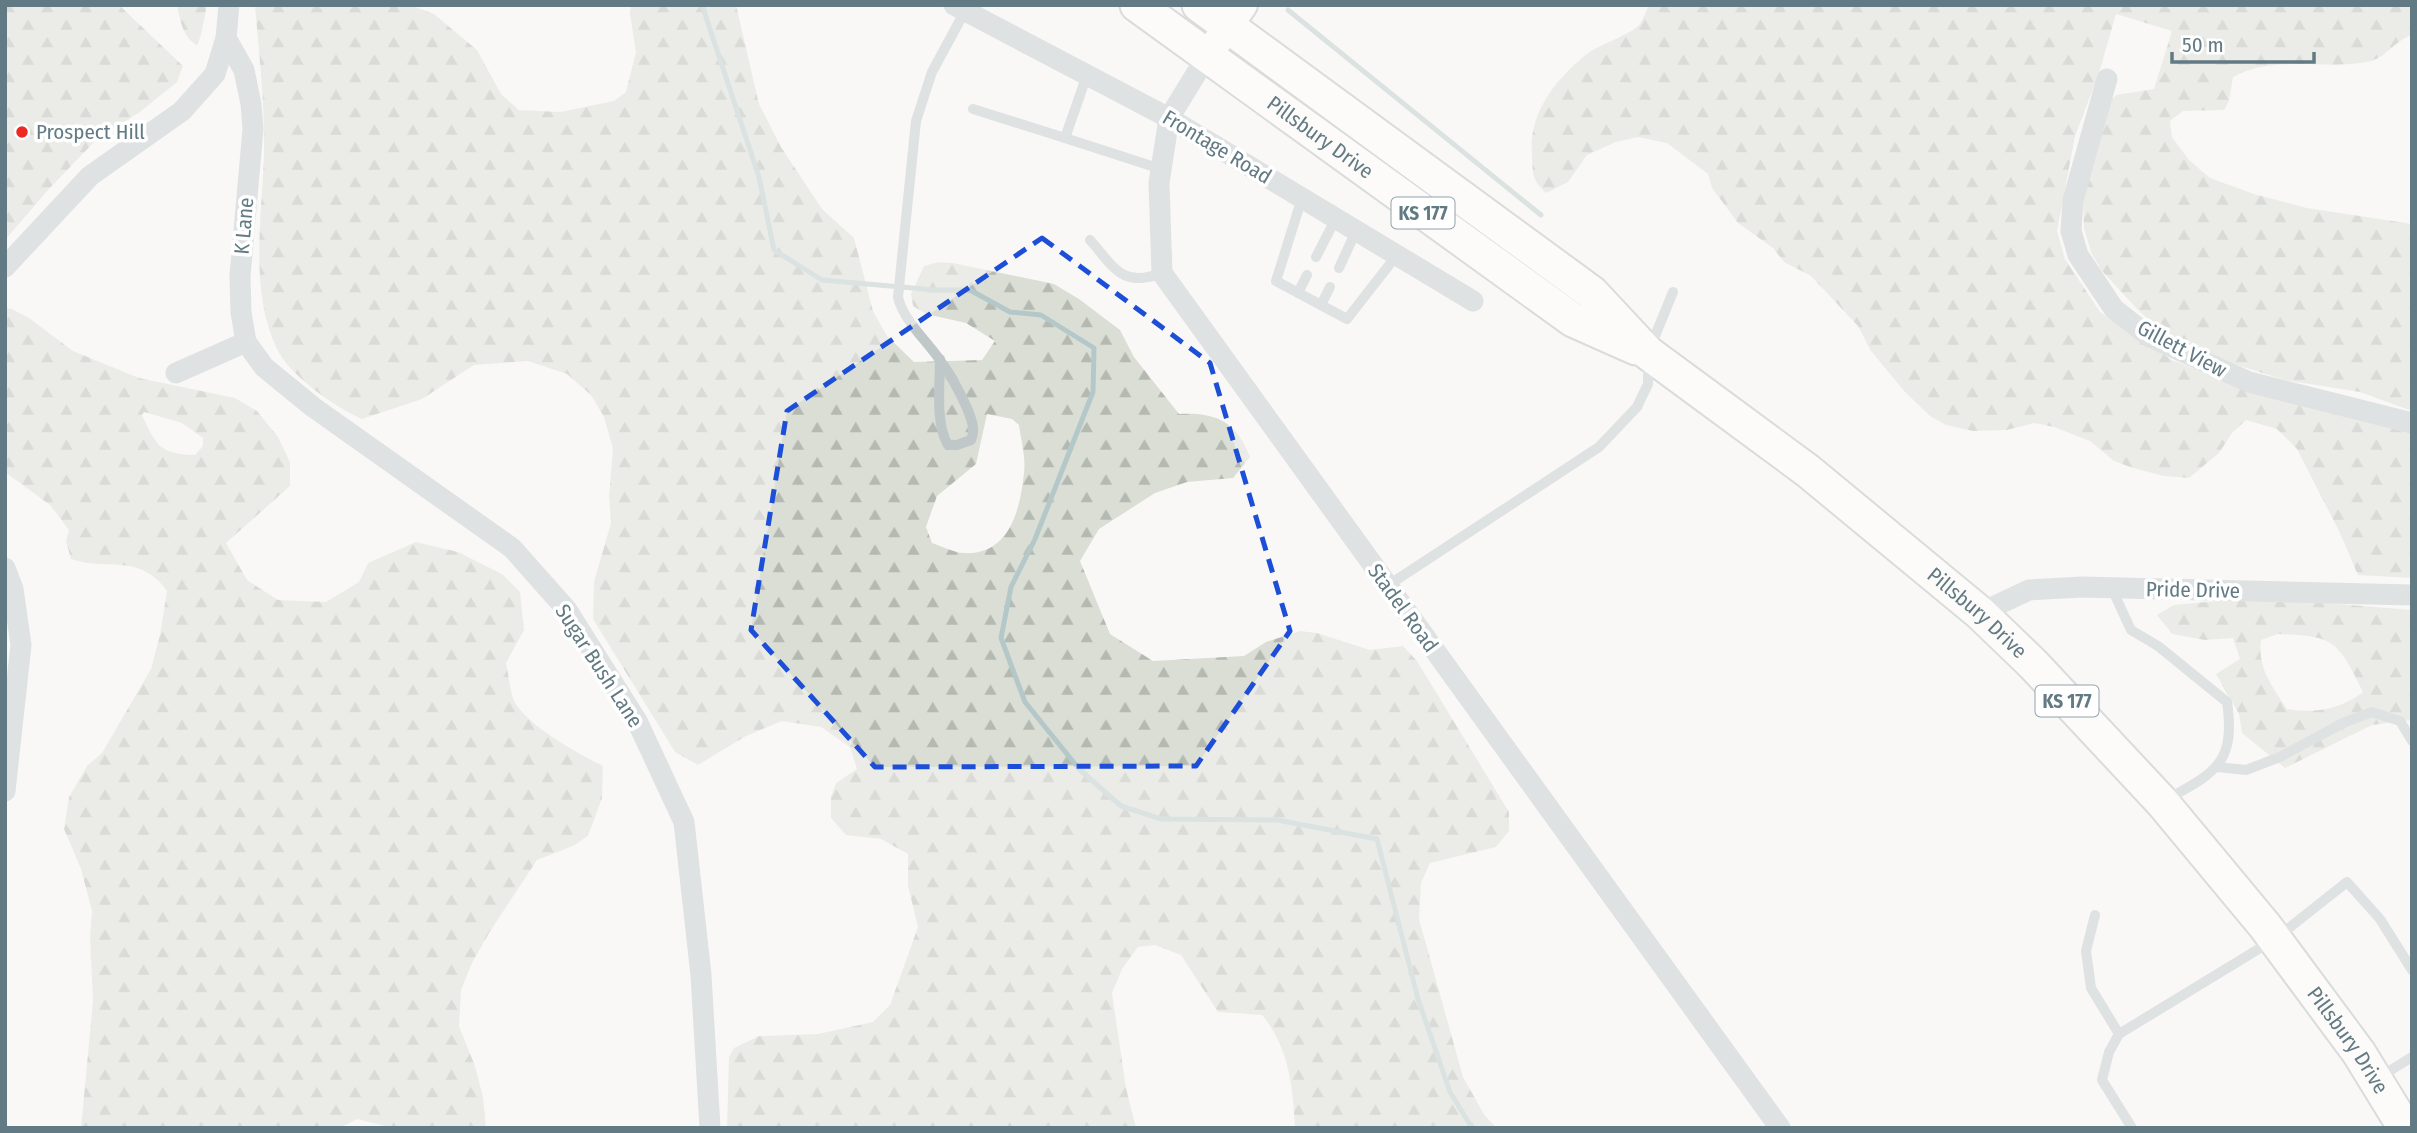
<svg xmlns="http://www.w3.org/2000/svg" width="2417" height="1133" viewBox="0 0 2417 1133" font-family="'Fira Sans Condensed',sans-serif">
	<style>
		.forest { fill: url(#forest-firs); fill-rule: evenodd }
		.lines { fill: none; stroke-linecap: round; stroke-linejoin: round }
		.stream { stroke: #b5c8c9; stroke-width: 5 }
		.secondary-casing { stroke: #b2bbbe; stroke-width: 32 }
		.trunk-casing { stroke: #b3babc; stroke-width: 37 }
		.service { stroke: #bfc7c9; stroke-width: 10 }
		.minor { stroke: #bfc7c9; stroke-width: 21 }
		.secondary { stroke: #fff; stroke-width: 28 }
		.trunk { stroke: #fff; stroke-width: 33 }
		.marked { fill: none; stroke: #1d4ed8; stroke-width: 5; stroke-dasharray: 14 9; stroke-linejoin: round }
		.poi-dot { fill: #ed2922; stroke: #fff; stroke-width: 2.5 }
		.labels { text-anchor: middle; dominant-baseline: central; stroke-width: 7; stroke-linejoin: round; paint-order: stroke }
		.shield { fill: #fff; stroke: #91a2a8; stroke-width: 2 }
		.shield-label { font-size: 19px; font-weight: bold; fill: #627a83 }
		.poi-label { font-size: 21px; fill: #627a83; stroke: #fff; text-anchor: start }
		.street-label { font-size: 21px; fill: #627a83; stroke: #fff }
	</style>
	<defs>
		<pattern id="forest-firs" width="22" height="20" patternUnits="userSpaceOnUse" patternTransform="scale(1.75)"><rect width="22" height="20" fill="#daded5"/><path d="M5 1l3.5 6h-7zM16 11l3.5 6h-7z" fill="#b4b9b2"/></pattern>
	</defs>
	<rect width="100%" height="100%" fill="#f9f8f6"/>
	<g class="forest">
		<polygon points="5,5 119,5 183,66 177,82 140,112 97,139 48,190 5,240"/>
		<path d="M177,5H207L201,35L197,45C183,38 180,20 177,5Z"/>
		<path d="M255,5H410L434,14L477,50L501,94L519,110L560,112L614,101L626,92L636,52L630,14L631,5H736L759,104L781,147L822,209L854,238L873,311L887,336L914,362L982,360L995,341L966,323L926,314L913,306L911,294L924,266L938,262L953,263L1054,284L1079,299L1120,330L1134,357L1179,414C1216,412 1236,421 1250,457L1233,478L1187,482L1155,493L1099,529L1080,561L1110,634L1153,661L1244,656L1266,642L1300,631L1317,633L1370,650L1403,646L1417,661L1509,812V831L1496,847L1430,863L1421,883L1419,919L1463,1077L1485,1116L1497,1128H1295C1293,1088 1289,1047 1262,1015L1218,1012L1181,955L1155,945L1138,947L1122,969L1112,993L1126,1088L1136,1128H727L729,1057L734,1048L759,1036L818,1034L873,1022L890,1005L918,927L908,886V854L881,839L846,835L831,818V797L836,783L857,769L850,747L821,727L782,721L746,736L698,765L675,752L593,619L594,582L611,523L609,497L613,449L604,417L591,395L567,374L528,361L474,365L422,399L362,419C335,407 290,376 277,349C249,291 262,216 264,154C265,105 259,54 255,5ZM987,414L1012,419L1019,425C1021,441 1026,457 1024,473C1020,511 1009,556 963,553C953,552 941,546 932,543L926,527L937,496L976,464Z"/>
		<path d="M1649,5H2412V35C2396,40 2386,57 2371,61C2326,72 2276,53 2233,77L2229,101L2224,110L2183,111L2170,121L2172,137L2189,160L2210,178L2254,194L2307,208L2412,224V411L2360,392L2285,380L2224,361L2166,335L2138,310L2101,270L2091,252L2084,228L2083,198L2104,108L2116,95L2154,89L2172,31L2116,14L2099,73L2075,136L2057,231L2065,259L2100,312L2172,360L2238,386L2338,415L2412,433V578L2358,575L2339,531L2297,449L2277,429L2246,420L2232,433L2219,453L2189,478L2164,476L2133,468L2114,461L2090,441L2054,427L2034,423L2007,430L1973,431L1946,425L1930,416L1905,392L1871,351L1858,326L1811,276L1784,262L1773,248L1738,223L1712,188L1708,174L1667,143L1638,137L1616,142L1587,155L1568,182L1546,193C1531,178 1533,175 1532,154C1528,114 1556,78 1587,54C1600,44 1628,36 1639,25C1643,20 1646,11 1649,5Z"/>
		<path d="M5,308L12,309L29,318L73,351L139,378L235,398L257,411L278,437L290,462V486L226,543L247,580L278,600L326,602L359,582L368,563L416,542L458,552L502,574L520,592L524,630L506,663C509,675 510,696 517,706C534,729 577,753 603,766L602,798L588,836L573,846L537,860L489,933L472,963L461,990L459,1026L475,1066L483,1097L486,1128H393L357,1119L340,1128H81L93,1001L90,937L92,911L81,869L64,829L69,797L87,766L102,753L151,669L160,635L167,591C139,552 109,572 71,559L66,541L69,530L50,505L5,472ZM144,412L182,423L203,438V446L195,455C159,454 156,445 142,415Z"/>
		<path d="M2238,599L2290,600L2412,610V720L2372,725L2285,768L2242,733L2239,714L2216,674L2240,659L2233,638L2205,640L2172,634L2157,615L2174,605ZM2278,634C2335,636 2338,641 2363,692C2342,709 2314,714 2287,709C2273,687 2257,668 2261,640Z"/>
	</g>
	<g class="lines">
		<g class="stream">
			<polyline points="702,5 759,177 774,250 822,280 935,290 970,290 1010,312 1041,315 1094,348 1093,392 1035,539 1011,587 1001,638 1025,702 1079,769 1121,806 1161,819 1277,820 1377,839 1418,999 1450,1092 1472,1128"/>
			<polyline points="1288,10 1541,215"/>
		</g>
		<g class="secondary-casing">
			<polyline id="secondary" points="1207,56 1243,5"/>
		</g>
		<g class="trunk-casing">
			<g id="trunk">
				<path id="s1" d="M1137,5L1573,320L1636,348"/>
				<path id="s2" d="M1199,5L1592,293L1648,353L1808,471L1980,613L2033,664L2162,802L2265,926L2359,1053L2405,1128"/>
			</g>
		</g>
		<g class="service">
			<polyline points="973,109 1065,138 1087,75"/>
			<polyline points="1065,138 1161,169"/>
			<polyline points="1302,198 1276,281 1347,319 1397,255"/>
			<path d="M1090,240C1115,268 1121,288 1162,273"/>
			<polyline points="1316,257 1336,218"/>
			<polyline points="1339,268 1356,231"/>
			<polyline points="1298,293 1307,275"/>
			<polyline points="1321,305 1330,287"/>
			<path d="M940,359C940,383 935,424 948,445H957L971,440C976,428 971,419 967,408C959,390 949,372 937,356C923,337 903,319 898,297L916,121L932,72L965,11"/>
			<polyline points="1387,586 1599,447 1637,407 1648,384 1648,353 1673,292"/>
			<path d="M2112,589L2131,630L2158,646L2227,702C2236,765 2214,773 2164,801"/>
			<polyline points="2217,767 2246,770 2280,757 2343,723 2372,712 2400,721 2412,741"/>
			<polyline points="2095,915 2086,951 2091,988 2119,1034"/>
			<polyline points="2378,1078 2412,1057"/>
			<polyline points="2132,1128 2102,1080 2109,1052 2119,1034 2275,939 2347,882 2380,919 2412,970"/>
		</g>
		<g class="minor">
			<polyline points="954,5 1169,118 1473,301"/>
			<polyline points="226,38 244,70 251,104 253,129 240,276 241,312 246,342 264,367 313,407 512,548 567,610 637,721 684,822 701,975 710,1128"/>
			<polyline points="1207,56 1169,118 1159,183 1162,273 1780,1128"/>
			<polyline points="2107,79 2073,200 2071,231 2078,255 2114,309 2150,337 2249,382 2412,423"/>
			<polyline points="5,267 90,176 182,111 215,74 226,38 229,5"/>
			<polyline points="176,373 246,342"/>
			<polyline points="5,568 13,589 21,645 5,791"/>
			<polyline points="1980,613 2029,590 2082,587 2412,595"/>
		</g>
		<use href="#secondary" class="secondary"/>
		<use href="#trunk" class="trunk"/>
	</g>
	<path d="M0 0H2417V1133H0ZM1042,238L1210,363L1290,631L1196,766L875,767L751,630L787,411Z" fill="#f9f8f6" fill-opacity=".55" fill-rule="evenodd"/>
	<path class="marked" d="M1042,238L1210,363L1290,631L1196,766L875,767L751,630L787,411Z"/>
	<circle class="poi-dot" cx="22" cy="132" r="7"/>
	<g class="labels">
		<g class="shield">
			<rect x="1391.5" y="197.5" width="63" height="31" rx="5"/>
			<rect x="2035.5" y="685.5" width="63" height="31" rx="5"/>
		</g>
		<g class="shield-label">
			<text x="1423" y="213">KS 177</text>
			<text x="2067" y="701">KS 177</text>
		</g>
		<g class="poi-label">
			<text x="36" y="132">Prospect Hill</text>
		</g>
		<g class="street-label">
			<text stroke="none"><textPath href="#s1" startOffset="226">Pillsbury Drive</textPath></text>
			<text transform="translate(1217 147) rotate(31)">Frontage Road</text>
			<text transform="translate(244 226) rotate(-85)">K Lane</text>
			<text transform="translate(2182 349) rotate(28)">Gillett View</text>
			<text transform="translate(2193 590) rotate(1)">Pride Drive</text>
			<text transform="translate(1403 608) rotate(54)">Stadel Road</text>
			<text stroke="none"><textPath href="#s2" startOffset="989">Pillsbury Drive</textPath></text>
			<text transform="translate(599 666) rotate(57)">Sugar Bush Lane</text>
			<text stroke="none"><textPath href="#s2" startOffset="1556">Pillsbury Drive</textPath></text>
		</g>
	</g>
	<rect width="2417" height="1133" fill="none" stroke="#627a83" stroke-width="14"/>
	<path d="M2172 52v10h142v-10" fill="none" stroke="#627a83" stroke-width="3.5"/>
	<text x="2182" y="52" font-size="21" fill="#627a83" stroke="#ffffff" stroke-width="5" paint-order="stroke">50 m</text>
</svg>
